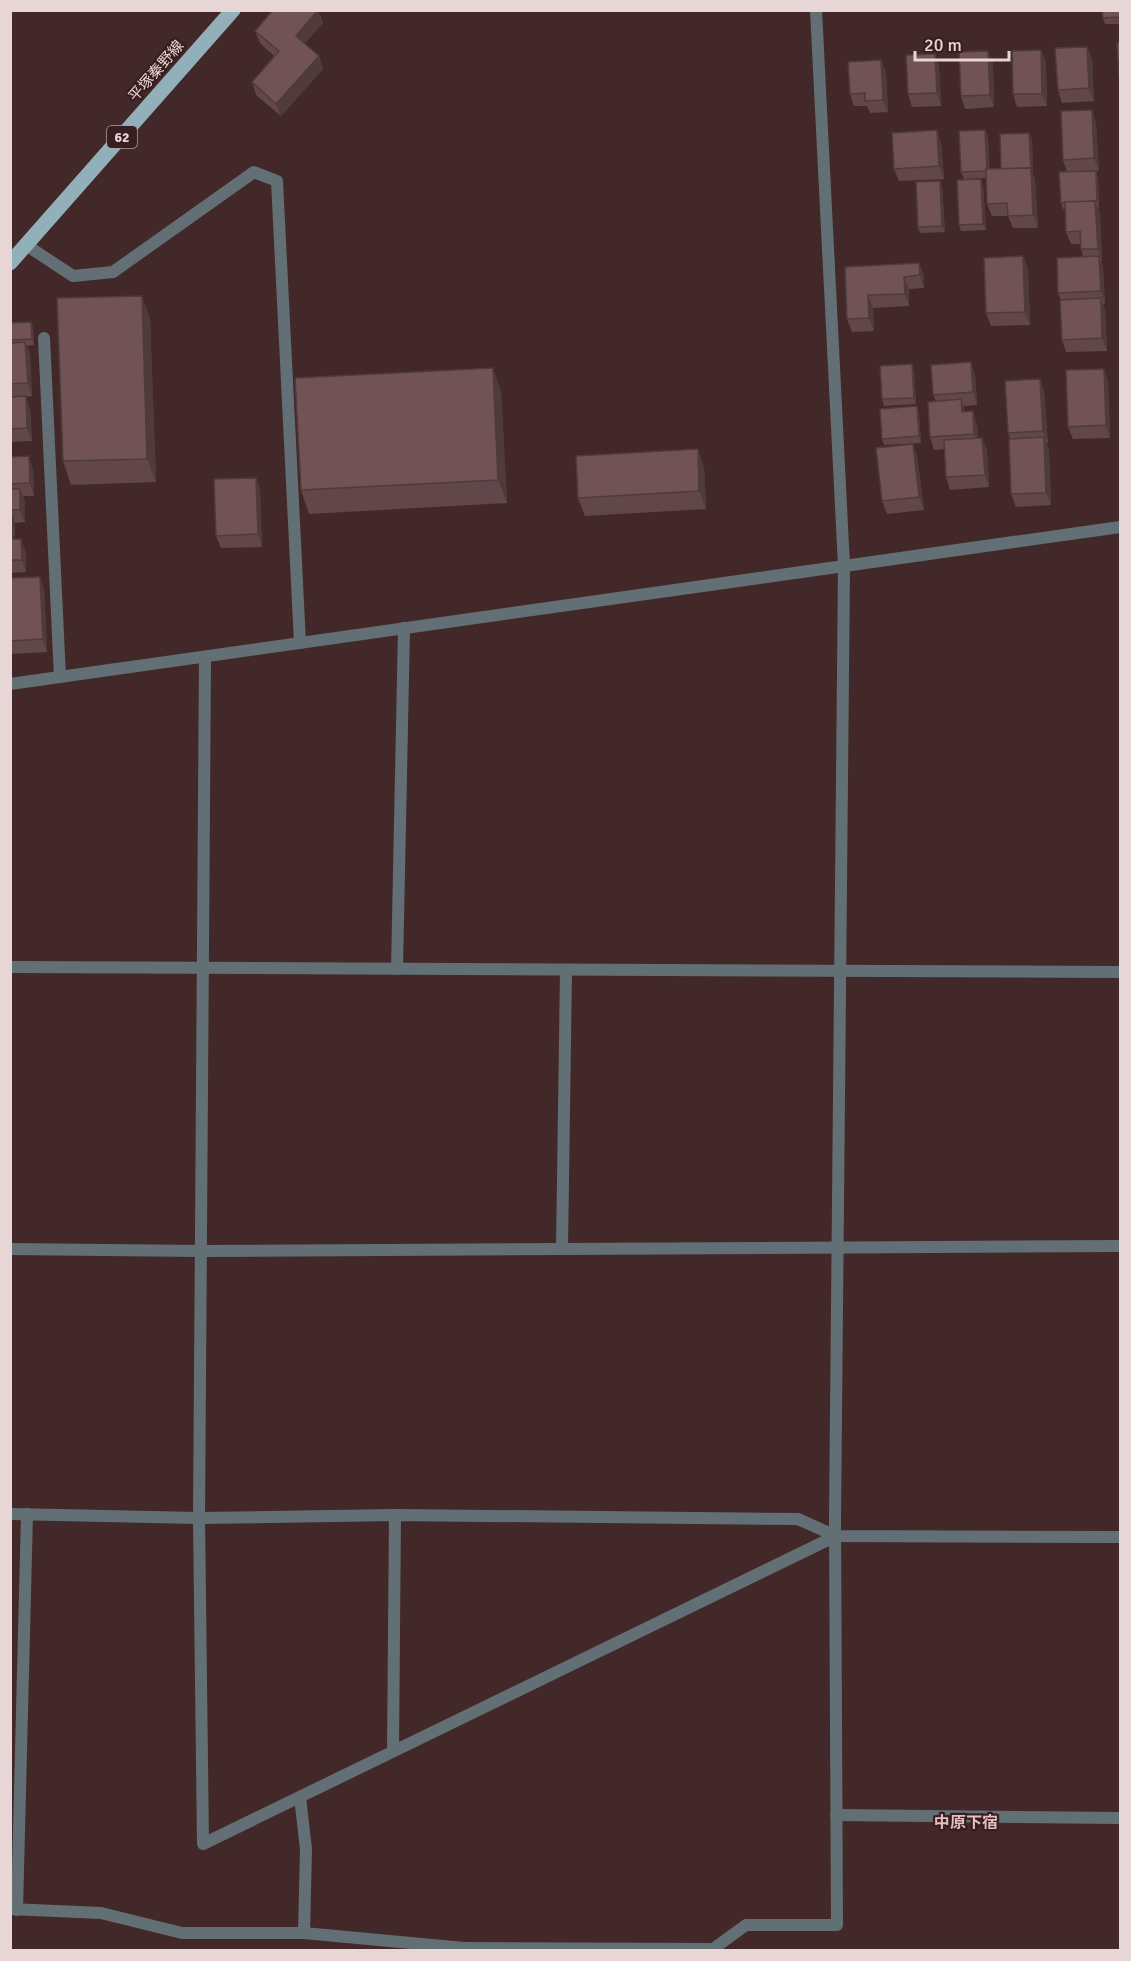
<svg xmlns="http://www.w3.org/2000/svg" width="1131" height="1961" viewBox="0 0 1131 1961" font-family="Signika,'Noto Sans JP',sans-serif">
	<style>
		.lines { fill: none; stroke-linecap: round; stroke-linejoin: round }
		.service { stroke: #627075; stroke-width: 12 }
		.minor { stroke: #627075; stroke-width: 12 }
		.tertiary { stroke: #627075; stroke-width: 12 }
		.primary { stroke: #92b0b9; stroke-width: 15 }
		.wall { fill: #614749 }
		.shaded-wall { fill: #4f3a3c }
		.building { fill: #715355; stroke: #4f3a3c; stroke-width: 1.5 }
		.labels { text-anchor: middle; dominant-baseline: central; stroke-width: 4.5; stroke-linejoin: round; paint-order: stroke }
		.shield { fill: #381e20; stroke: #b39fa0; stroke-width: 1.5 }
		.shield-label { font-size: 14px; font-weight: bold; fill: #e8d6d7 }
		.street-label { font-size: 15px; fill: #e8d6d7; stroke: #381e20 }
		.neighbourhood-label { font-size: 16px; font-weight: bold; fill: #e2bec0; stroke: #381e20 }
	</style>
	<rect width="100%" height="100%" fill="#43282a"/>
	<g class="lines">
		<g class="service">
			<polyline points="26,245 73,276 113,272 254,172 277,181 300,643"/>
			<polyline points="44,338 60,677"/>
			<polyline points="397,969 404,628"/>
			<polyline points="562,1249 566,970"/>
			<polyline points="10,1514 199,1518"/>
			<polyline points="393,1750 395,1515"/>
			<polyline points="300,1797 306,1849 304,1933"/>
			<polyline points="17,1910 27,1514"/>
		</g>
		<g class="minor">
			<polyline points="205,658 199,1518 203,1844 836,1536"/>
			<polyline points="10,967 1120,972"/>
			<polyline points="10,1249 201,1251 1120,1246"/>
			<polyline points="199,1518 395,1515 798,1519 836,1536 1120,1537"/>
			<polyline points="836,1815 1120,1818"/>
			<polyline points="10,1909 101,1913 182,1933 304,1933 464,1948"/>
			<polyline points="464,1950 464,1948 713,1949 746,1925 837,1925 835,1520 844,566 816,10"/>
		</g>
		<polyline class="tertiary" points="10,684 1120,527"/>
		<polyline class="primary" points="10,263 233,10"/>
	</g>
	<g class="wall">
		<polygon points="318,10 323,23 304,44 319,56 323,69 281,116 256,95 252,82 274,56 260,43 255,31"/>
		<polygon points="1120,10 1120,24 1105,24 1103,18"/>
		<polygon points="1087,47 1092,59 1094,101 1062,103 1058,90"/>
		<polygon points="1041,50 1046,63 1047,106 1017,107 1013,94"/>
		<polygon points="988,51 993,64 994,107 965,109 961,96"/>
		<polygon points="881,60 886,73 888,112 870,113 867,106 854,106 850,94"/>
		<polygon points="939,66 941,106 912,107 908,94"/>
		<polygon points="1096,123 1099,171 1076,172 1098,177 1099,208 1098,208 1100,213 1102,261 1101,261 1103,268 1105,304 1103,304 1105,311 1107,351 1066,352 1062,340 1061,300 1058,293 1083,256 1081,249 1080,244 1071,244 1066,232 1065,209 1063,209 1061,203 1067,172 1063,160"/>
		<polygon points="985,130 988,136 989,169 1001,169 1032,139 1033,174 1035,180 1038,228 1013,228 1008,216 992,216 987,204 987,178 964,179 961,172"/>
		<polygon points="941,143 944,179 899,181 894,169"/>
		<polygon points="983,185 986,230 961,231 959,225"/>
		<polygon points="942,187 945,232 920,233 918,227"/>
		<polygon points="1023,256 1028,269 1030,325 991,326 986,313"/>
		<polygon points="919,263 924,275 924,288 909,289 909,306 873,308 874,331 852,332 847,319 845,267"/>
		<polygon points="150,319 156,482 71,485 63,461"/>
		<polygon points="31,322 33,328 34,345 27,346 30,354 32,396 21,397 30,409 32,441 10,442 10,323"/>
		<polygon points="914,371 916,404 884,406 882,399"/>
		<polygon points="975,375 977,405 963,406 965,412 977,424 978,438 982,438 987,450 989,487 950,490 946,477 944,449 934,450 930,437 936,401 933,395"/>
		<polygon points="1040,379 1044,392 1048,443 1046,443 1049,450 1051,505 1016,507 1011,494 1010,438 1008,433"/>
		<polygon points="1108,381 1110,438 1073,439 1068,427"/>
		<polygon points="501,391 507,503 309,514 301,490"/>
		<polygon points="917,406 919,413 921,443 884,445 882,439"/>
		<polygon points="917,456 924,510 887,514 882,501"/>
		<polygon points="10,457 33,469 34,496 23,496 25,501 25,522 15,523 15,536 14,536 15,539 26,552 26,572 10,573"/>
		<polygon points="704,467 706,509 585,516 578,498"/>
		<polygon points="256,478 260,490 262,547 221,548 216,536"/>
		<polygon points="10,578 44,589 47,652 10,654"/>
	</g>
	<g class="shaded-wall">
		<polygon points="318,10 323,23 300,49 296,36"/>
		<polygon points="1087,47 1092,59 1094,101 1089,88"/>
		<polygon points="1041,50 1046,63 1047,106 1042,94"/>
		<polygon points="988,51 993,64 994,107 990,95"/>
		<polygon points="935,54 939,66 941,106 937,93"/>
		<polygon points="319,56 323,69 281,116 276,104"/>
		<polygon points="881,60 886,73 888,112 883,100"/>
		<polygon points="1092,110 1096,123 1099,171 1094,158"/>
		<polygon points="937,130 941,143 944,179 939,166"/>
		<polygon points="985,130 988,136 990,178 987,171"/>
		<polygon points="1029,133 1032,139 1033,174 1035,180 1038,228 1033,215"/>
		<polygon points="1096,171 1098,177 1099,208 1097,201"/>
		<polygon points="981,179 983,185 986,230 983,224"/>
		<polygon points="940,181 942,187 945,232 942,226"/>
		<polygon points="1095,201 1100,213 1102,261 1098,249"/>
		<polygon points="1023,256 1028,269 1030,325 1025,312"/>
		<polygon points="1099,256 1103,268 1105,304 1101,291"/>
		<polygon points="919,263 924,275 924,288 920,275"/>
		<polygon points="904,277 909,289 909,306 905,294"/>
		<polygon points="868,295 873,308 874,331 869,318"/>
		<polygon points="142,296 150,319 156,482 147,459"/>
		<polygon points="1101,298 1105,311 1107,351 1102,338"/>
		<polygon points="31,322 33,328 34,345 32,339"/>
		<polygon points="25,342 30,354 32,396 28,383"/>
		<polygon points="971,362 975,375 977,405 973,392"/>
		<polygon points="912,364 914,371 916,404 914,398"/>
		<polygon points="493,368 501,391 507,503 498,480"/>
		<polygon points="1104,369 1108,381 1110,438 1106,425"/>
		<polygon points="1040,379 1044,392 1048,443 1043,431"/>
		<polygon points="26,396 30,409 32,441 27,428"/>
		<polygon points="961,399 965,412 962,412"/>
		<polygon points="917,406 919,413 921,443 919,436"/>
		<polygon points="973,411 977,424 979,447 974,434"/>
		<polygon points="1044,437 1049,450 1051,505 1046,493"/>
		<polygon points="982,438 987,450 989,487 985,475"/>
		<polygon points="913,444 917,456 924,510 919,497"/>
		<polygon points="698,449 704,467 706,509 699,491"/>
		<polygon points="29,456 33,469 34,496 30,483"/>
		<polygon points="256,478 260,490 262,547 258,534"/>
		<polygon points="20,489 25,501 25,522 20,510"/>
		<polygon points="11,510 15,523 15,536 11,524"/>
		<polygon points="10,526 15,538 16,552 11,539"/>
		<polygon points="21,539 26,552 26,572 22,560"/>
		<polygon points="40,577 44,589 47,652 43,639"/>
	</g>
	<g class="building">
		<polygon points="273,10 318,10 296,36 319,56 276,104 252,82 279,51 255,31"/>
		<polygon points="1102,10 1120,10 1120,17 1103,18"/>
		<polygon points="1117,42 1120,42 1120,77 1119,77"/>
		<polygon points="1087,47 1089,88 1058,90 1055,48"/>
		<polygon points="1041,50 1042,94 1013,94 1012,51"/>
		<polygon points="988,51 990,95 961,96 959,52"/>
		<polygon points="935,54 937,93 908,94 906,55"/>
		<polygon points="881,60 883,100 865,101 865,93 850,94 848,62"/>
		<polygon points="1092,110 1094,158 1063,160 1061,111"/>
		<polygon points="937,130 939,166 894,169 892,133"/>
		<polygon points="985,130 987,169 986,169 986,171 961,172 959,131"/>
		<polygon points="1029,133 1031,168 1001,169 1000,134"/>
		<polygon points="1031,168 1033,215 1008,216 1007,203 987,204 986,169"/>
		<polygon points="1096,171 1097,201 1061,203 1059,172"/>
		<polygon points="981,179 983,224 959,225 957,180"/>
		<polygon points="940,181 942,226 918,227 916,182"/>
		<polygon points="1095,201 1098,249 1081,249 1080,231 1066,232 1065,202"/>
		<polygon points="1023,256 1025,312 986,313 984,258"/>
		<polygon points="1099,256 1101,291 1058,293 1057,258"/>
		<polygon points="919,263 920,275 904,277 905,294 868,295 869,318 847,319 845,267"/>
		<polygon points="142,296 147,459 63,461 57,298"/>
		<polygon points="1101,298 1102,338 1062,340 1060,300"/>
		<polygon points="31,322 32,339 10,340 10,323"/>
		<polygon points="25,342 28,383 10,384 10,343"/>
		<polygon points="971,362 973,392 933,395 931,365"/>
		<polygon points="912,364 914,398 882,399 880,366"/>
		<polygon points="493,368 498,480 301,490 295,378"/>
		<polygon points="1104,369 1106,425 1068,427 1066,370"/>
		<polygon points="1040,379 1043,431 1008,433 1005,381"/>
		<polygon points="26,396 27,428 10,429 10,397"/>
		<polygon points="961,399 962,412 973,411 974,434 930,437 928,402"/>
		<polygon points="917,406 919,436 882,439 880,409"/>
		<polygon points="1044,437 1046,493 1011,494 1009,439"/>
		<polygon points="982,438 985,475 946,477 944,440"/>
		<polygon points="913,444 919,497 882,501 876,448"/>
		<polygon points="698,449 699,491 578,498 576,456"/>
		<polygon points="29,456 30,483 10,484 10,457"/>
		<polygon points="256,478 258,534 216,536 214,479"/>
		<polygon points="10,489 20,489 20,510 11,510 11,524"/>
		<polygon points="10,528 11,539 21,539 22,560 10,560"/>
		<polygon points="40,577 43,639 10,641 10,578"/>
	</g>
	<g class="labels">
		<rect class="shield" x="107" y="126" width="30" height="22" rx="4.5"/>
		<g class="shield-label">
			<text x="122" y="137">62</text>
		</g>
		<g class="street-label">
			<text transform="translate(156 71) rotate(-49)">平塚秦野線</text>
		</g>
		<g class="neighbourhood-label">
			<text x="966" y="1823">中原下宿</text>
		</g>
	</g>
	<rect width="1131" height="1961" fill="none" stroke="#e8d6d7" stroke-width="24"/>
	<path d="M915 51v9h94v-9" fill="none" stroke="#e8d6d7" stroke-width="3"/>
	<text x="924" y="51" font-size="18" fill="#e8d6d7" stroke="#381e20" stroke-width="4.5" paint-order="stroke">20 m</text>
</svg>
